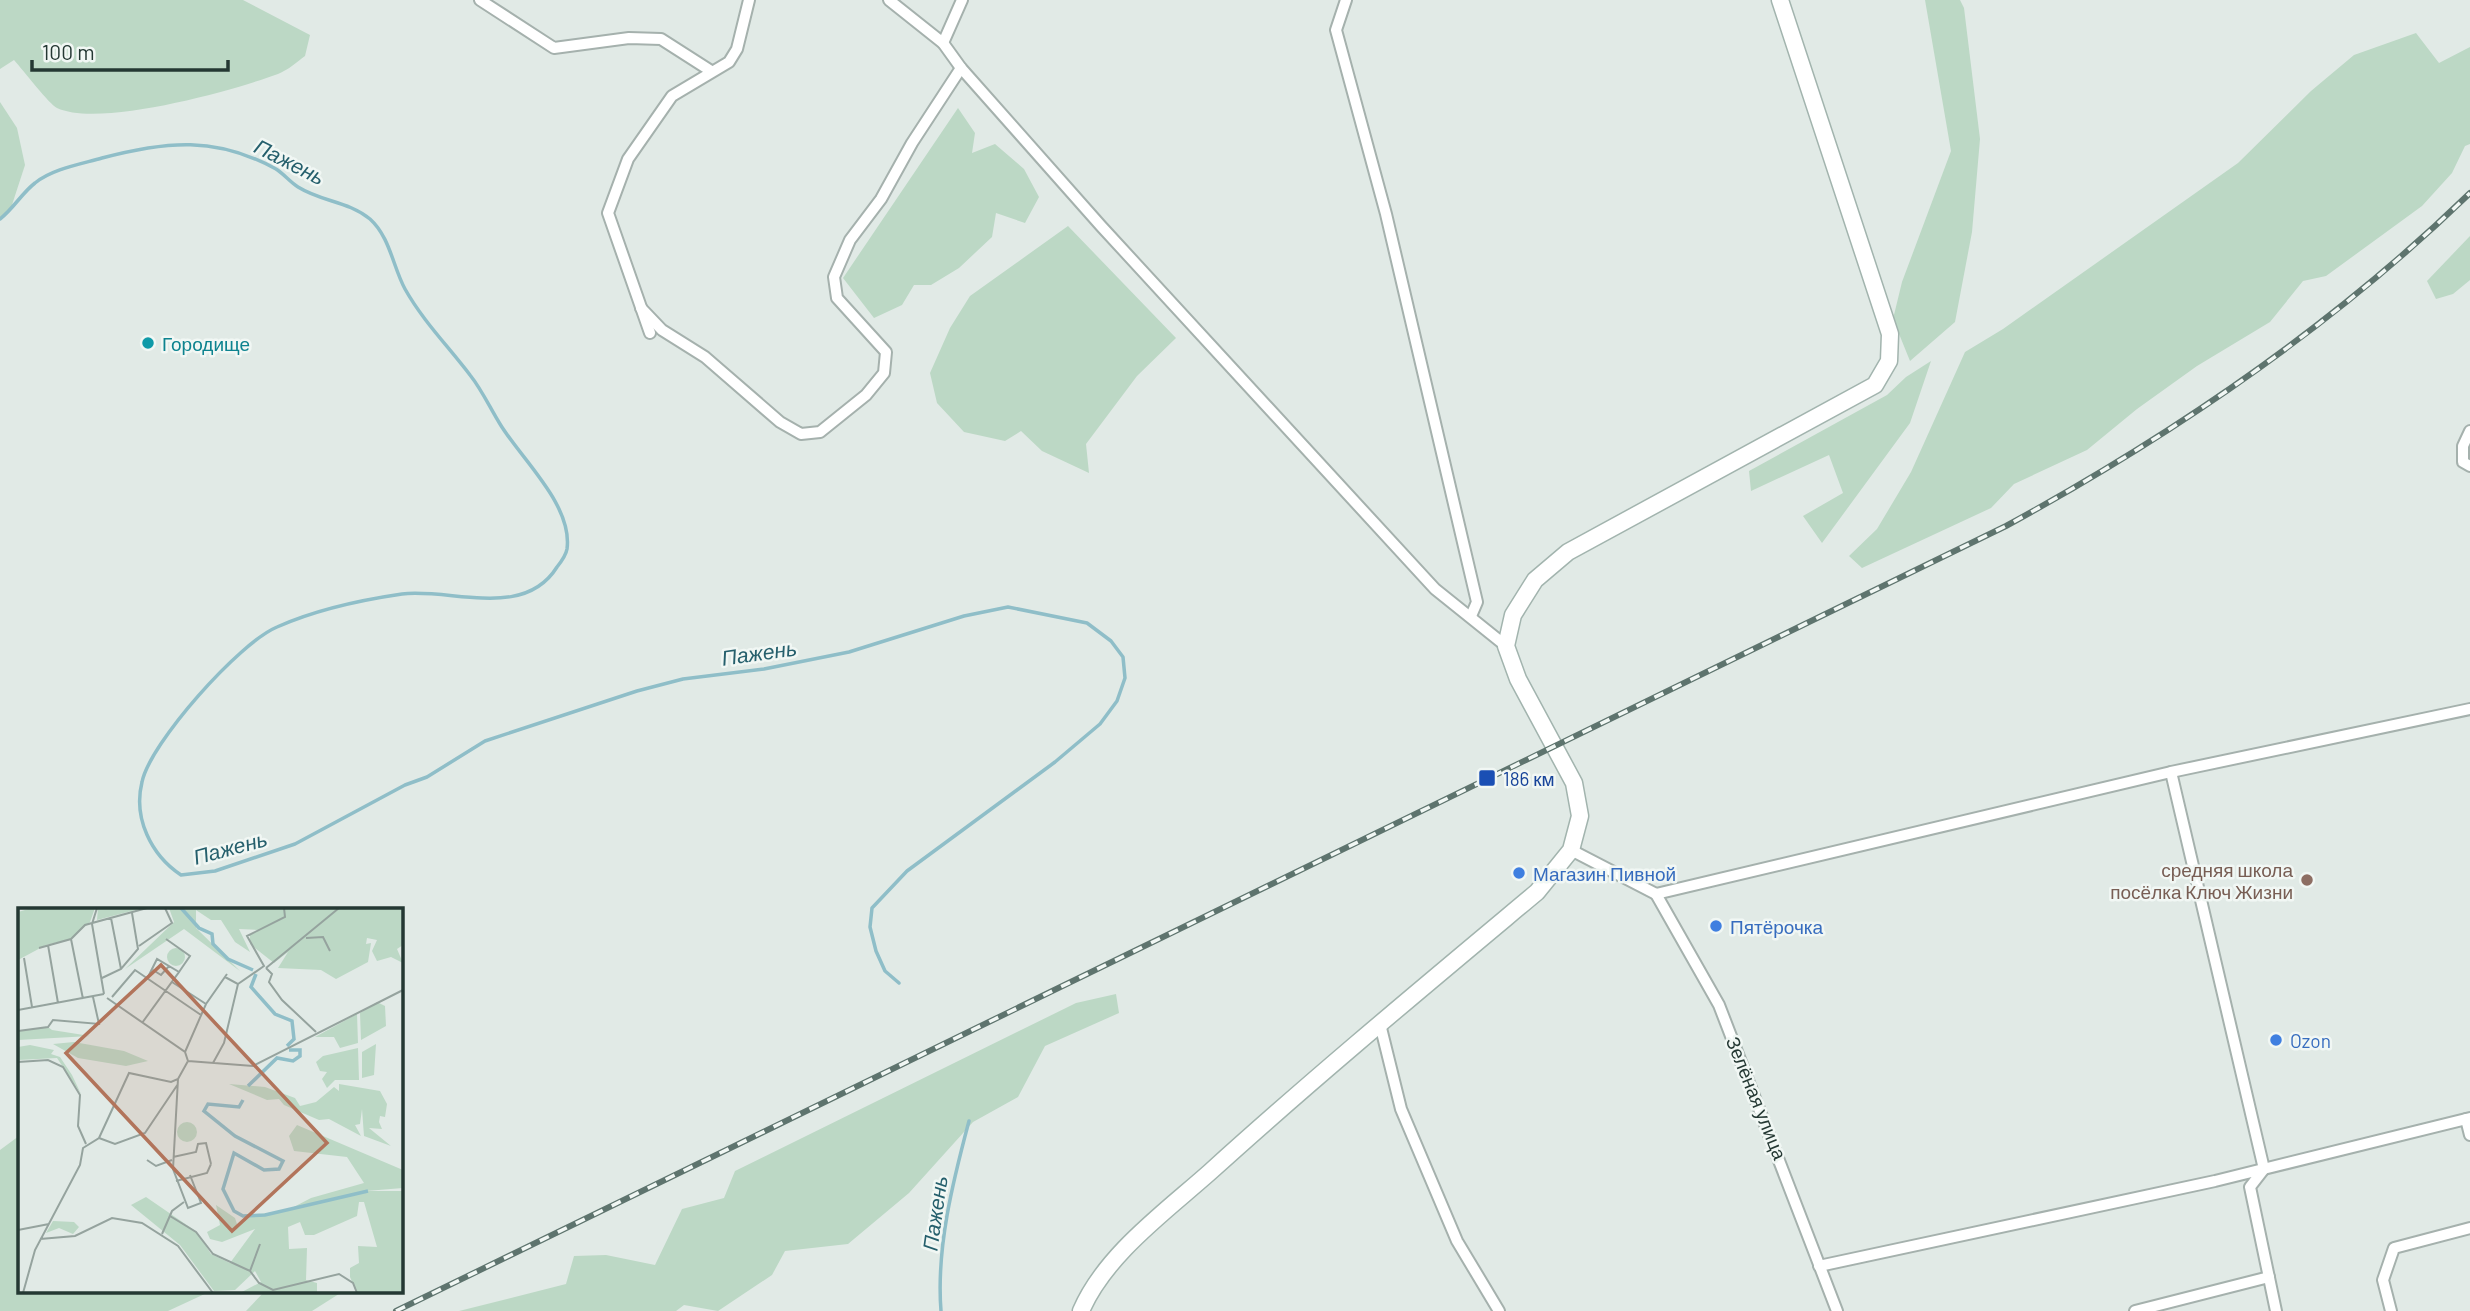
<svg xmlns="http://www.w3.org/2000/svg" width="2470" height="1311" viewBox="0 0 2470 1311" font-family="Barlow,sans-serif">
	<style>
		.green { fill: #bcd8c5 }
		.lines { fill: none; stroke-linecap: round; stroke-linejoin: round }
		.stream { stroke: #8fbec8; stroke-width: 3.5 }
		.street-casing { stroke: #a5b1ad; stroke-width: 14 }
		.secondary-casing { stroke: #a2b4ae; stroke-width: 19 }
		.street { stroke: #fff; stroke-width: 10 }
		.secondary { stroke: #fff; stroke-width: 16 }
		.rail-casing { stroke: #5e746e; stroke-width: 6 }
		.rail { stroke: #f1f7f4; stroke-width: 3.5; stroke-dasharray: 10; stroke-linecap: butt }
		.culture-dot { fill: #0f9aa8; stroke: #f1f7f4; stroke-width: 2.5 }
		.transit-dot { fill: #1a4fb4; stroke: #f1f7f4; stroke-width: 2.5 }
		.shop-dot { fill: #3f7fe0; stroke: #f1f7f4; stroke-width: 2.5 }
		.education-dot { fill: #8d6e63; stroke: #f1f7f4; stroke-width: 2.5 }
		.labels { text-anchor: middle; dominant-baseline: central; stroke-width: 5; stroke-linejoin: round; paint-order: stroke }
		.culture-label { font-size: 19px; fill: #0d838f; stroke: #f1f7f4; text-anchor: start }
		.transit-label { font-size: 19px; fill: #164399; stroke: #f1f7f4; text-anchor: start }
		.education-label { font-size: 19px; fill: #785e54; stroke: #f1f7f4; text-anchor: end }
		.shop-label { font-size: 19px; fill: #366cbe; stroke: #f1f7f4; text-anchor: start }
		.street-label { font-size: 19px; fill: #243833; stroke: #f1f7f4 }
		.water-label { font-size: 21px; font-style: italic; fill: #255f6c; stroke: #f1f7f4 }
		.inset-river { fill: none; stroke: #8fbec8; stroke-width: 3.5 }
		.inset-road { fill: none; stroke: #95a39e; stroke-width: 2 }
		.view { fill: #b2745b; fill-opacity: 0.15; stroke: #b2745b; stroke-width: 3.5 }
		.inset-edge { fill: none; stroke: #243833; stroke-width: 3.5 }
	</style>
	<rect width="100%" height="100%" fill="#e1eae6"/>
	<g class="green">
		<path d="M0,0H243L310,35L305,56C297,62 288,70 278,74C232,91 99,128 57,108C50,105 23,70 14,60L0,69Z"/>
		<polygon points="1925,0 1960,0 1964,8 1980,139 1972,232 1955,322 1910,361 1893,319 1902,282 1951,151"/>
		<polygon points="2416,33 2439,63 2470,47 2470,144 2465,146 2452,173 2422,206 2326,276 2303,281 2270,322 2197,366 2137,409 2087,450 2014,484 1991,508 1862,568 1849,556 1877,529 1911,472 1965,352 2003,329 2238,163 2311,91 2354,55"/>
		<polygon points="0,102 17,128 25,165 10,211 0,219"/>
		<polygon points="958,108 975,133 972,153 995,144 1024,169 1039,197 1025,223 996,213 992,237 959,268 931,285 914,285 902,305 874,318 843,278"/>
		<polygon points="1068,226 1176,338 1137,376 1086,444 1089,473 1042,451 1021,431 1005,441 964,432 937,403 930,373 950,328 970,296"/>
		<polygon points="2470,236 2470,280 2453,294 2436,299 2427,281"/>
		<polygon points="1931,361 1910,423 1822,543 1803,516 1843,493 1829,455 1751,491 1749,471 1887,395 1906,377"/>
		<polygon points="1116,994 1119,1013 1045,1046 1018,1097 973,1122 909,1193 848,1244 785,1251 772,1275 718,1311 684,1305 676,1311 459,1311 566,1284 574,1256 606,1255 655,1265 682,1209 724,1198 735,1171 1076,1003"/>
		<polygon points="19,1136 19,1292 209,1292 168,1311 0,1311 0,1150"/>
		<polygon points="264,1292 342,1292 312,1311 246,1311"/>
	</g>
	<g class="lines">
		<g class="stream">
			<path d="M0,219C13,209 22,193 35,183C52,169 81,164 102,158C166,141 216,136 276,169C284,174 290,182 298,187C322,202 348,201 370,219C390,237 393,267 405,289C423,321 448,346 470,375C482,390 490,408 500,424C521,459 573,505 567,549C566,555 561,562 557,567C524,620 452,588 402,594C361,600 315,610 277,627C239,643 150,743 142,782C133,818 151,855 181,875L215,871L295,844L405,785L427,777L485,741L637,691L683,679L764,669L849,652L964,616L1008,607L1087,623L1111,641L1123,657L1125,678L1117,701L1100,724L1055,762L907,871L872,908L870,927L876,951L885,971L899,983"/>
			<path d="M941,1311C936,1248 953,1181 969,1121"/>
		</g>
		<g class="street-casing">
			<g id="street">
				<polyline points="480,0 554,48 629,38 661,39 711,71"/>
				<polyline points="889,0 943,43 961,68 1101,226 1435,589 1506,646"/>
				<polyline points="1346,0 1336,30 1386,214 1477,602 1471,616"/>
				<polyline points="943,43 962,0"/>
				<polyline points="641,308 662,330 705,357 780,422 801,434 820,432 866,395 884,373 886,352 837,298 834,277 850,240 881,199 912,143 961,68"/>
				<polyline points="650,333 608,213 628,159 672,96 729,62 737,49 749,0"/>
				<polyline points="2470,431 2463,446 2463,462 2470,466"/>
				<polyline points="2171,772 2264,1169 2250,1187 2276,1311"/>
				<polyline points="1571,850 1656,894 2171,772 2470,709"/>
				<polyline points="1656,894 1719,1005 1837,1311"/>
				<polyline points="1380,1024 1401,1109 1457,1241 1499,1311"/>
				<polyline points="2466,1119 2470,1135"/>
				<polyline points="1819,1266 2215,1181 2470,1118"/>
				<polyline points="2135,1311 2269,1277"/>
				<polyline points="2391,1311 2383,1280 2394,1248 2470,1228"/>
			</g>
		</g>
		<g class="secondary-casing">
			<path id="secondary" d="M1081,1311C1105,1255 1165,1212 1210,1172C1316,1076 1427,984 1537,892L1571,850L1580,816L1574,783L1518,679L1506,646L1513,615L1535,580L1568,552L1875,385L1889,361L1890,334L1780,0"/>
		</g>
		<use href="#street" class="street"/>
		<use href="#secondary" class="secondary"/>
		<g class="rail-casing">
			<path id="rail" d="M396,1311L2006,526C2174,434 2332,327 2470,193"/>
		</g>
		<use href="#rail" class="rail"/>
	</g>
	<circle class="culture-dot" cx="148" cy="343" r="7"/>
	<rect class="transit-dot" x="1478" y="769" width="18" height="18" rx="3.5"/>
	<g class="shop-dot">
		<circle cx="1519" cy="873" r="7"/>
		<circle cx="1716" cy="926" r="7"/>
		<circle cx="2276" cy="1040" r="7"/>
	</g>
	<circle class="education-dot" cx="2307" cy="880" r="7"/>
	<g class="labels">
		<g class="culture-label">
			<text x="162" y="343">Городище</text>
		</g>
		<g class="transit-label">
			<text x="1503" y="778">186 км</text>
		</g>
		<g class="education-label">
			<text x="2293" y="869">средняя школа<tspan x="2293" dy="22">посёлка Ключ Жизни</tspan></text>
		</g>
		<g class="shop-label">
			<text x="1533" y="873">Магазин Пивной</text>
			<text x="1730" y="926">Пятёрочка</text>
			<text x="2290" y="1040">Ozon</text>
		</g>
		<g class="street-label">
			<text transform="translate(1757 1098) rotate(68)">Зелёная улица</text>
		</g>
		<g class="water-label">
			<text transform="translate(290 161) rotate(27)">Пажень</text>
			<text transform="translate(759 652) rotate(-8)">Пажень</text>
			<text transform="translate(230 847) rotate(-15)">Пажень</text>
			<text transform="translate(934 1213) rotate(-82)">Пажень</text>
		</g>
	</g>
	<g transform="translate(18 908)">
		<rect width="385" height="385" fill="#e1eae6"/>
		<path d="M14,0H77L72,14L53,31L28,37L0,52V4ZM80,0H125L79,12ZM151,0H385V37L379,41L385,55L373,49L359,53L354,43L359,32L349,30L348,36L353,35L350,54L318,71L303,62L260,60L270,44L256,55L232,36V27L241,22L221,21L232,44L217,34L203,12H193L178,2V20L222,63L166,21L107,61L156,14ZM149 49a9 9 0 1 1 18 0a9 9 0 1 1-18 0ZM359,94L367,98L368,118L343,132L342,105ZM339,106L340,135L322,140L316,129H297ZM30,119L34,122L72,128L0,132V123ZM56,134L106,143L130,153L108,158L60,150L35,136ZM358,136L356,167L344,170V144ZM12,137L36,142L33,146L42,149L54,167L63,186L39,150L0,152V139ZM340,140L341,172H317L309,180L304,171L309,164L302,163L298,154L305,148ZM211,176L247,179L277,190L282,198L298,194L316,179L321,183V176L362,183L369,196L367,209L362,208L361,214L364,221L351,220L373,238L346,228L344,201L342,216L337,217L343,228L311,211L301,212L266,197L261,191L249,192ZM159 224a10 10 0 1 1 20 0a10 10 0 1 1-20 0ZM279,217L385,262V280L348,283H385V385H339L332,369V360L341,355L340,338L359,339L346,294H341L339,308L296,327H287L282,314L270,319L271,341L289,340L288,372L299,375V385H222L243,374L237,363L217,382L196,383L162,337L113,297L128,289L179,324L193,346L212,355L237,321L204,334L192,331L189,324L202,317L198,297L217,310L220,319L229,308L270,302L293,290L346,275L329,249L276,243L271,228ZM35,313L56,314L61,319L55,326L41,320L28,325Z" fill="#bcd8c5"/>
		<path class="inset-river" d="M163,0L181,20L194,26L195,36L210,51L235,62M238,66L233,79L257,106L274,113L276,131L269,138M230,178L259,150L275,153L282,148V142H271M225,192L221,199L190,196L186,203L217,228L265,253L261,261L246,262L216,245L205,281L216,303L225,308L247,307L350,283"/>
		<path class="inset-road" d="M79,0L74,16L86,86M93,10L103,61M288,30L305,29L312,43M53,31L65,91M148,31L172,48L161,64M30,37L40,95M121,38L154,15L147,0M21,40L53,31L67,17L129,0M6,50L14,99M248,60L321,0M248,60L254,66L251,74L264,92L298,124M135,62L143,67L151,58M84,70L103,61L120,41L114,5M154,74L188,96M220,76L246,58L229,28L267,9L266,0M94,89L117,62L183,107M89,90L167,144L170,153M0,102L86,86M124,115L161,64L139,51L129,71M0,123L30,119L35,112L81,116L75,89M167,144L188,96L209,66M170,153L235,158L385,82M0,154L30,152L45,159L62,187L60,218L68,236M195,155L206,135L220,76L207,69M160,171L155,261L170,300L183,295L172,267M81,230L97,236L127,225L160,176M155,249L178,244L180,236L188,235L193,256M129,252L138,258L154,252M158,273L189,265L193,256M152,308L178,324L195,346L232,363L242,336M0,322L31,316M144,326L154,303L166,294M22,331L57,328L94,310L124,315L160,338L195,385M232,363L241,375L255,382L321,366L335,375L339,385M5,385L17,342L62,257L65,240L81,230L111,165L153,174L160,171L170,153"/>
		<path class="view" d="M143,57L309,235L214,323L48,145Z"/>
		<rect width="385" height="385" class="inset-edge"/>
	</g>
	<path d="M32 60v10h196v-10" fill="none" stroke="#243833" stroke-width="3.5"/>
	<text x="42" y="60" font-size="21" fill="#243833" stroke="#f1f7f4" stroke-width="5" paint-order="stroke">100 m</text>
</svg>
